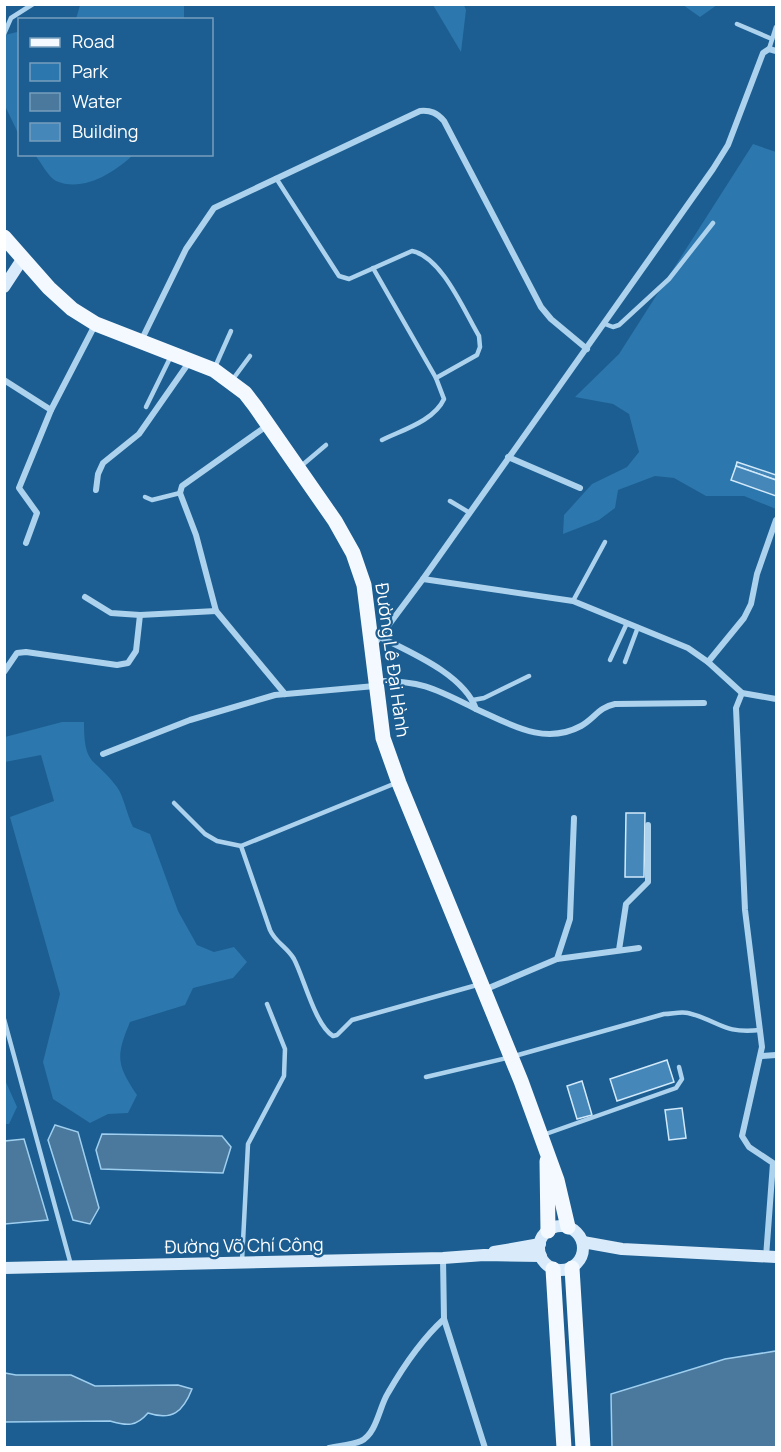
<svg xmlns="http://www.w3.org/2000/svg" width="781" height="1452" viewBox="0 0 781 1452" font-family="Manrope,sans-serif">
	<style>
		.green { fill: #2c77ad }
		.water { fill: #4b799d; stroke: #9fcff0; stroke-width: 1.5 }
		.building { fill: #4487b8; stroke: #d2e9fa; stroke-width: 1.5 }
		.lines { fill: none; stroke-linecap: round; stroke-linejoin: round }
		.lane { stroke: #acd2ee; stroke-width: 4.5 }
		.street { stroke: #acd2ee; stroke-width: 6 }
		.secondary { stroke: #d9ebfa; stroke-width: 12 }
		.primary { stroke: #f3f9ff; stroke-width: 15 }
		.labels { text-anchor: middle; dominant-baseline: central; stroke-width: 4.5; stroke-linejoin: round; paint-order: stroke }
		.street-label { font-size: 18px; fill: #fff; stroke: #1c5e91 }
	</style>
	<rect width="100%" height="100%" fill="#1c5e91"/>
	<g class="green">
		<polygon points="80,5 184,5 184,19 76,19"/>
		<polygon points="433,5 464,5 466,10 461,52"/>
		<polygon points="683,5 717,5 700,17"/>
		<polygon points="17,32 20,36 19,135 5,106 5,35"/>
		<polygon points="753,144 776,152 776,509 744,496 706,496 674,478 655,476 618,490 615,508 599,520 563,534 564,515 592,484 627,467 639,452 629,414 613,404 575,397 619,354"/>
		<path d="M35,155H133C115,172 83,193 56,181C48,177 41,162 35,155Z"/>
		<path d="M62,722H84C84,768 94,756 117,787C124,797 127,815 133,827L150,834L178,911L197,945L214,952L234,947L247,962L233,978L193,988L185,1005L130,1022C116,1056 116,1064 137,1095L128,1113L108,1114L90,1123L53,1099L43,1062L60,994L10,817L54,801L41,755L5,762V737Z"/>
		<polygon points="5,1080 17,1107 9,1124 5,1124"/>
	</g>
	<g class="water">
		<polygon points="55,1125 78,1132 99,1208 90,1224 73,1220 48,1140"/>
		<polygon points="102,1134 222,1136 231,1147 223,1173 101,1169 96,1150"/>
		<polygon points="24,1139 48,1220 5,1224 5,1141"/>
		<polygon points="776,1351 776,1447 612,1447 611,1394 725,1359"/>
		<path d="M5,1373L16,1375H71L95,1386L178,1385L192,1389C183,1412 172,1421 148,1413C136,1427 127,1426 110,1421L5,1422Z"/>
	</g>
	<g class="building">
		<polygon points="737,462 776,475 776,480 736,466"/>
		<polygon points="736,466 776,480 776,496 731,480"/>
		<polygon points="626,813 645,813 644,877 625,877"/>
		<polygon points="667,1060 674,1082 617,1101 610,1079"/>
		<polygon points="582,1081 592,1115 577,1119 567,1086"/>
		<polygon points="682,1108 686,1138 669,1140 665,1110"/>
	</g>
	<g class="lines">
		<g class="lane">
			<polyline points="737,24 772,39"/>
			<polyline points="4,34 11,18 33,4"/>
			<polyline points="769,49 776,27"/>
			<path d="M276,178L339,276L349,279L412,251C442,257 464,311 479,336L480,347L477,355L436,378L444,399C434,421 402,430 382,440"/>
			<polyline points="373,268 436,378"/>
			<polyline points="605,324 613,327 619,325 669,279 713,223"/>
			<polyline points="215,367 231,331"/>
			<polyline points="233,379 250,356"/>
			<polyline points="146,407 171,356"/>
			<polyline points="300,467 326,445"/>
			<polyline points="145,497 152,500 180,493"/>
			<polyline points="450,501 470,513"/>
			<polyline points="573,601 605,542"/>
			<polyline points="610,660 627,623"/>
			<polyline points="625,662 638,627"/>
			<polyline points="473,700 484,698 529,676"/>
			<path d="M396,783L241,846L270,930C275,942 287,947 294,959C304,978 315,1025 333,1036L337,1035L352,1020L477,985"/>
			<polyline points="174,803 205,834 217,841 241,846"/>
			<polyline points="4,1019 71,1265"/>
			<path d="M426,1077L511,1057L664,1014C672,1014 681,1011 688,1013C720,1021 722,1034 760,1030"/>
			<polyline points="543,1135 676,1088 682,1079 679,1067"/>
			<polyline points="242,1261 248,1144 284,1076 285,1049 267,1004"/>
		</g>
		<g class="street">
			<path d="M141,341L186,249L214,208L420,111C431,110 437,113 444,121L541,307L551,319L587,349"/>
			<polyline points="4,380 51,410"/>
			<polyline points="268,425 182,486 180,493 196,535 216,611 285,694"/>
			<polyline points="508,457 580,488"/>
			<polyline points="96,490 98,474 103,463 139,434 190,361"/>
			<polyline points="26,543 37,513 19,488 51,410 95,325"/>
			<polyline points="423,579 573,601 688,648 708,662 742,693 776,699"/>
			<polyline points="85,597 111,613 140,615 216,611"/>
			<path d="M382,638C412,653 464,675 476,709C510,724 544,746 581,726C594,719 599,707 615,704L704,703"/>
			<polyline points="373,646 423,579 713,169 728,145 763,53 769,49 776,51"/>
			<polyline points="708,662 744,618 751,604 757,574 776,520"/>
			<polyline points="4,672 17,653 26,652 117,665 128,663 136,651 140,615"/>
			<path d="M375,681C421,680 436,689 476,709"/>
			<polyline points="742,693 736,708 745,910 762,1047 742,1136 749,1147 773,1163 766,1257"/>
			<polyline points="103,754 190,720 275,695 375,686"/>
			<polyline points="619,950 626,904 648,882 648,825"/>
			<polyline points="557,959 570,919 574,818"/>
			<polyline points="484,990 557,959 639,948"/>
			<polyline points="762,1056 776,1055"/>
			<polyline points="443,1258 444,1319 485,1448"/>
			<path d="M329,1448C338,1446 352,1445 361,1441C377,1433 379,1407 388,1393C403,1367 421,1340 444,1319"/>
		</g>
		<g class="secondary">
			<polyline points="4,287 23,258"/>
			<circle cx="561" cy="1248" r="22"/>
			<polyline points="583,1242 622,1249 776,1257"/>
			<polyline points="494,1252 540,1244"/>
			<polyline points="4,1268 443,1258 484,1255 541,1256"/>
		</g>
		<g class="primary">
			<polyline points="4,237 49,288 72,309 96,324 214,370 245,393 255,406 335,521 353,553 364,585 383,738 399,783 521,1081 557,1180 568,1227"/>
			<polyline points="547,1161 548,1231"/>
			<polyline points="572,1268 583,1448"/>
			<polyline points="553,1269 564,1448"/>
		</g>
	</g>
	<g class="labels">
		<g class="street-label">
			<text transform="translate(393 660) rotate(82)">Đường Lê Đại Hành</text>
			<text transform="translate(244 1245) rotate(-1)">Đường Võ Chí Công</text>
		</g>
	</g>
	<rect width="781" height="1452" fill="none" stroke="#ffffff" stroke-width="12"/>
	<rect x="18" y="18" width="195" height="138" fill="#1c5e91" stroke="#779ebd" stroke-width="1.5"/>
	<rect x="30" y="38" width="30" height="9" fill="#f3f9ff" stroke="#779ebd" stroke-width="1.5"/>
	<text x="72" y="48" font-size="18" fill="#ffffff">Road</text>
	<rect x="30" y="63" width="30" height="18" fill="#2c77ad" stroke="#779ebd" stroke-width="1.5"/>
	<text x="72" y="78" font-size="18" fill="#ffffff">Park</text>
	<rect x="30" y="93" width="30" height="18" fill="#4b799d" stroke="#779ebd" stroke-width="1.5"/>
	<text x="72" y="108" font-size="18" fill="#ffffff">Water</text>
	<rect x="30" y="123" width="30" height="18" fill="#4487b8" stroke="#779ebd" stroke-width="1.5"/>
	<text x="72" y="138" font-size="18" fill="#ffffff">Building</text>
</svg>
